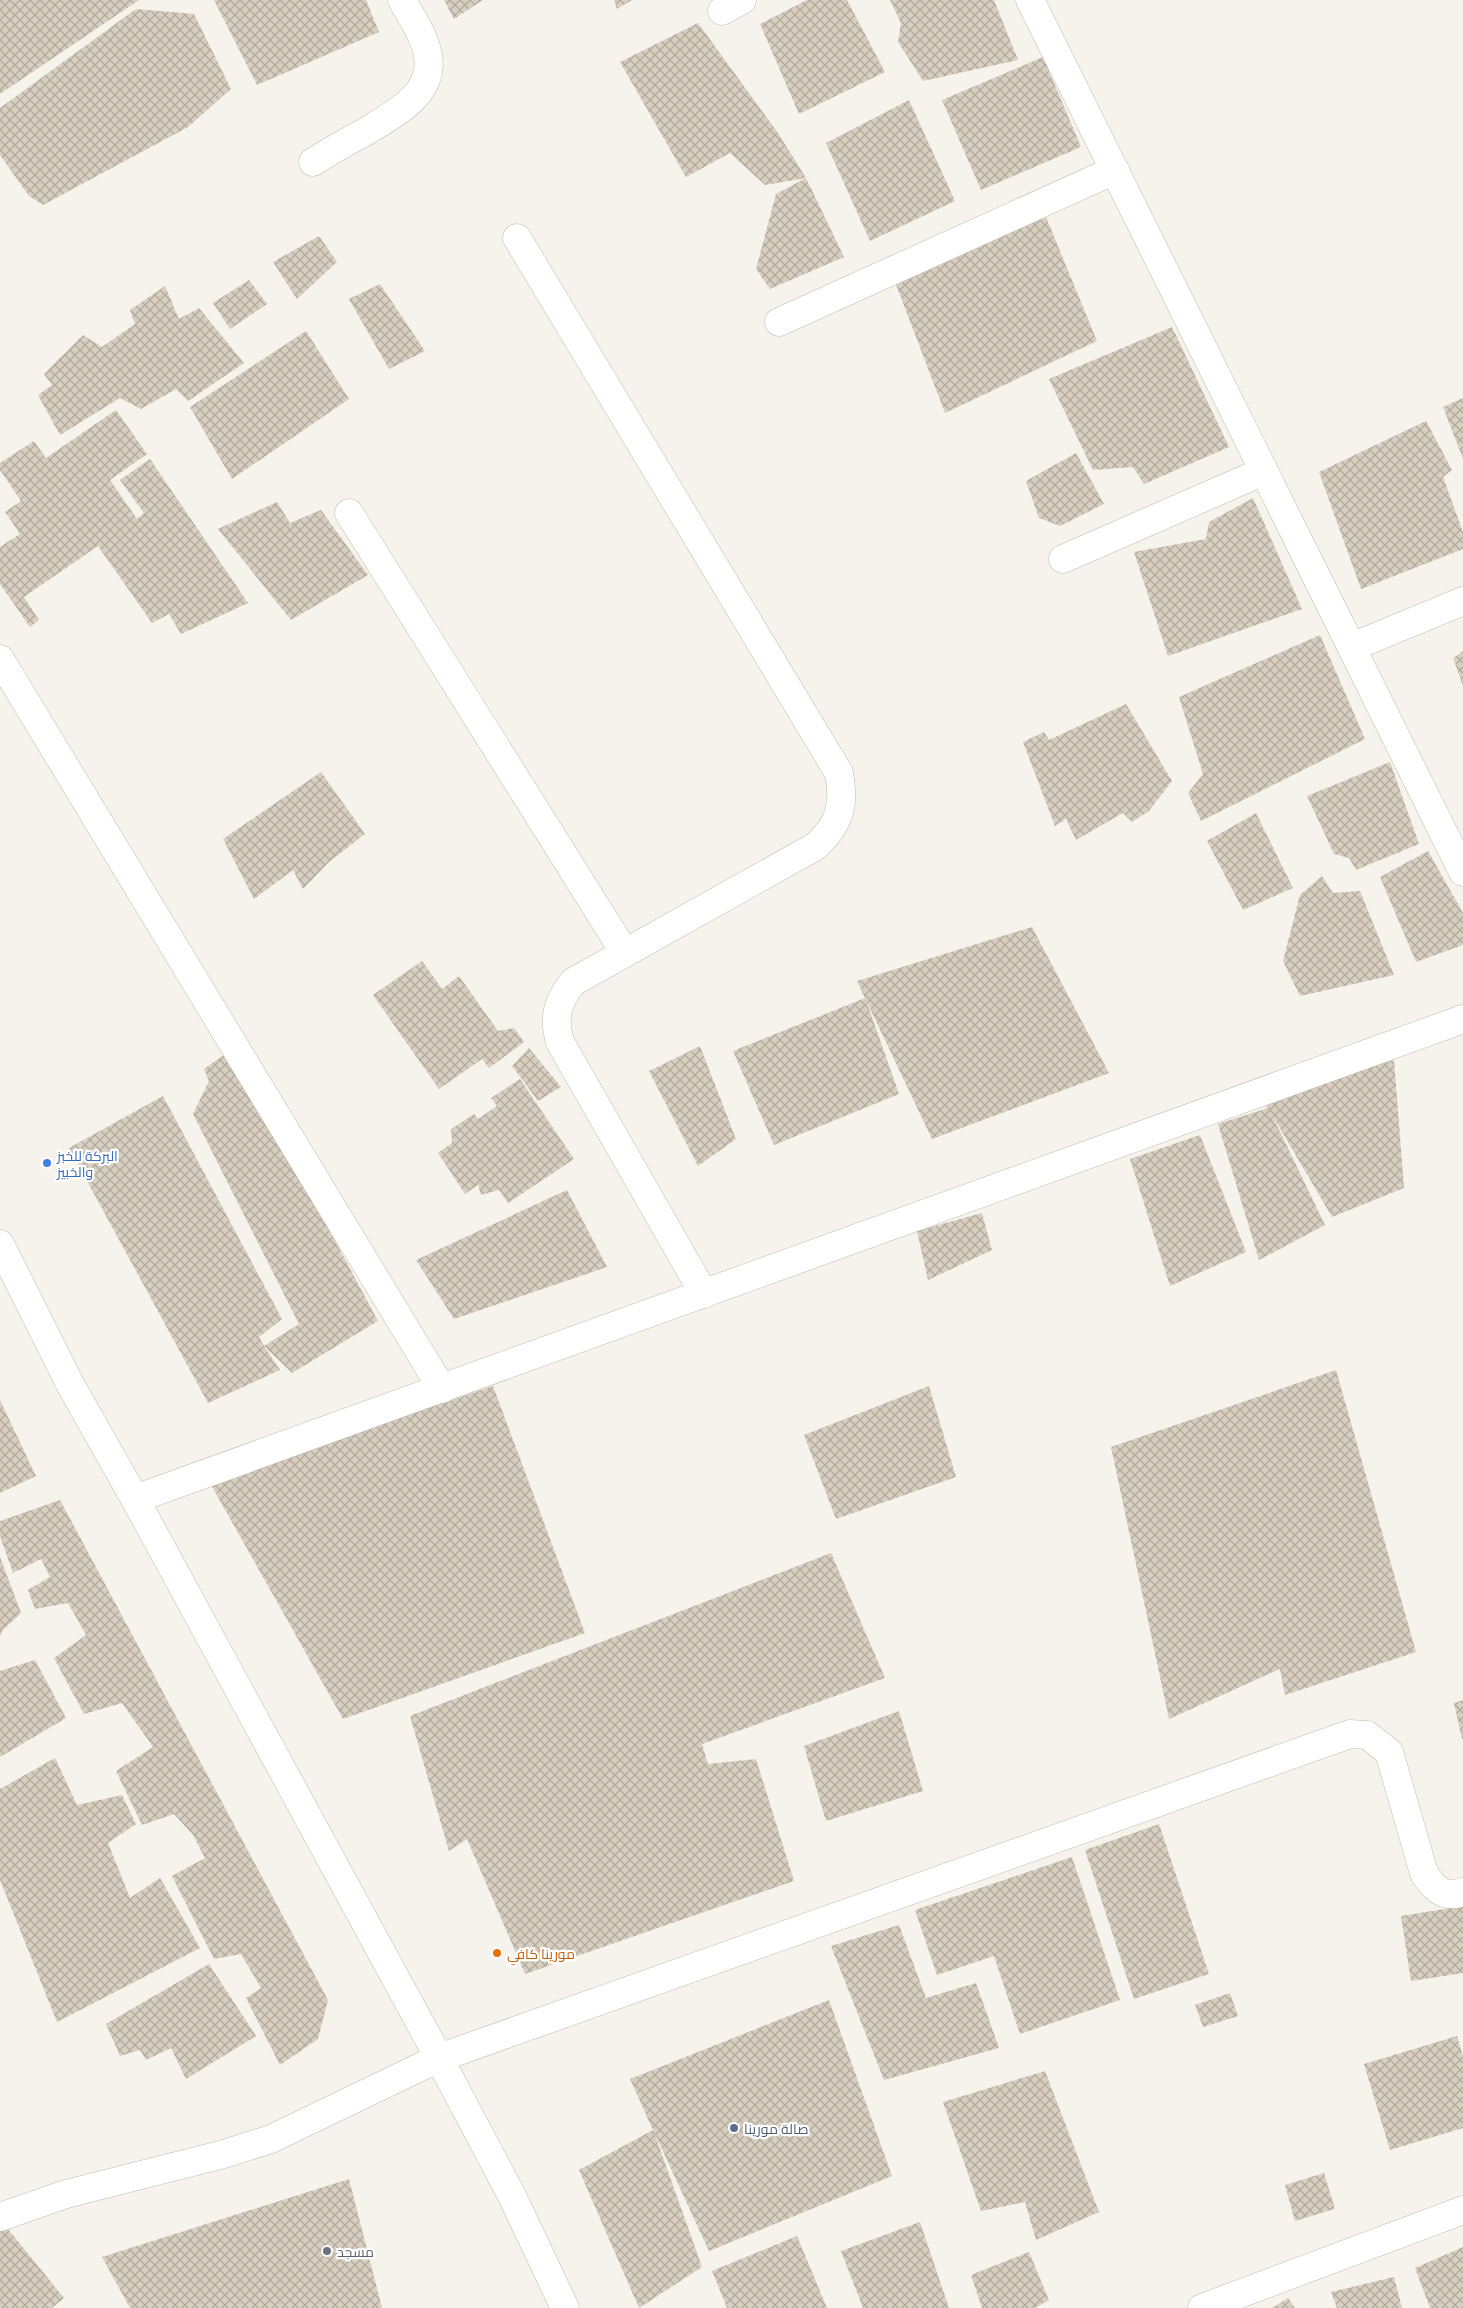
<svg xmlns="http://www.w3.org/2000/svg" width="1463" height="2308" viewBox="0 0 1463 2308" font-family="'Titillium Web',Cairo,sans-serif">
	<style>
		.building { fill: url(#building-cross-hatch) }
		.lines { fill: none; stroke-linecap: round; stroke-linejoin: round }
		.minor-casing { stroke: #c2bbae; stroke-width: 29 }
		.minor { stroke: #fff; stroke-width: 28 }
		.shop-dot { fill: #3f7fe0; stroke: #fff; stroke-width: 2 }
		.food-dot { fill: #e8710a; stroke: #fff; stroke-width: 2 }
		.service-dot { fill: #5c6f8a; stroke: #fff; stroke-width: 2 }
		.worship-dot { fill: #6b7280; stroke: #fff; stroke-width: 2 }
		.labels { text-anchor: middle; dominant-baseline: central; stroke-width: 4.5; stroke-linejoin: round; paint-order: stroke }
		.shop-label { font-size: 14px; fill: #366cbe; stroke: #fff; text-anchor: start }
		.food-label { font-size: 14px; fill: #c56008; stroke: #fff; text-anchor: start }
		.service-label { font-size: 14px; fill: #4e5e75; stroke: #fff; text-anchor: start }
		.worship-label { font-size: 14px; fill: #5b616d; stroke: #fff; text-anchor: start }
	</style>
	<defs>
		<pattern id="building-cross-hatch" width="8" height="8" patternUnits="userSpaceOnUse" patternTransform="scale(1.25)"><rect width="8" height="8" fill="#d8cfc1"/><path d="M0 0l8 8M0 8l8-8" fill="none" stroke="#b1aa9e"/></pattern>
	</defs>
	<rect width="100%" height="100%" fill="#f6f3ec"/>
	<g class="building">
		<polygon points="0,0 139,0 0,94"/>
		<polygon points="214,0 366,0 379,32 257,85"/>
		<polygon points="444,0 483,0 454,19"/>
		<polygon points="614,0 632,0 617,9"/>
		<polygon points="807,0 847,0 885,72 799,114 760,24"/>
		<polygon points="890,0 994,0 1018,60 923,81 898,42 901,23"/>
		<polygon points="136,9 194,14 231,89 188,127 43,205 29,196 0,155 0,108"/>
		<polygon points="698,23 778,133 806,178 765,185 730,153 686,177 620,62"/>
		<polygon points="1043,57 1081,147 981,190 942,100"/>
		<polygon points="909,100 955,201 870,241 826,143"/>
		<polygon points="806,178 844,257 770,289 756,269 776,194"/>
		<polygon points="1046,217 1097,341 945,413 895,282"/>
		<polygon points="319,236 337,262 297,299 273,262"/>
		<polygon points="249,280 267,304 230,329 213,303"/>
		<polygon points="380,284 425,351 389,369 349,299"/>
		<polygon points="165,286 179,319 199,308 244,363 188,401 176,389 141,409 120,398 60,435 38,395 52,385 44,374 83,335 102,347 135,324 130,310"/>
		<polygon points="1172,327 1229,447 1144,484 1133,467 1093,470 1049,379"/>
		<polygon points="306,331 349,399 232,479 190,407"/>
		<polygon points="1463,398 1463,459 1443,407"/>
		<polygon points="116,410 147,454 110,480 137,519 144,513 120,480 150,459 248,603 181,634 169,614 152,623 98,546 24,597 39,620 30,627 0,584 0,547 20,534 5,512 21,501 0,470 0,463 34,441 46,458"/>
		<polygon points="1426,421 1452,470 1443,477 1463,532 1463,549 1361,589 1319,472"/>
		<polygon points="1076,453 1104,504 1060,526 1039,518 1026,481"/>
		<polygon points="1253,498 1302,609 1168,656 1134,552 1206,539 1209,522"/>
		<polygon points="277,502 290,523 321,510 368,575 291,620 218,529"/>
		<polygon points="1320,635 1365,739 1201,821 1188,793 1203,774 1179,697"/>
		<polygon points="1463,651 1463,686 1453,658"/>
		<polygon points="1126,704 1172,781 1149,811 1132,822 1123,813 1076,840 1066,819 1055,826 1023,742 1044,732 1049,740"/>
		<polygon points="1390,762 1419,844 1356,870 1349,858 1334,854 1307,796"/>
		<polygon points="321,772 365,834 329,862 303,889 293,870 254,899 223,839"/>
		<polygon points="1256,813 1293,888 1243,910 1207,841"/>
		<polygon points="1428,851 1463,913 1463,945 1416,962 1380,877"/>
		<polygon points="1322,876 1333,893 1360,891 1394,975 1300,996 1283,961 1300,895"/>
		<polygon points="1032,927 1109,1073 932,1139 866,1000 899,1094 774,1145 733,1051 865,998 857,981"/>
		<polygon points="422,961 442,989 459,976 498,1031 514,1028 524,1042 489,1068 482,1059 439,1089 373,995"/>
		<polygon points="700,1046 736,1139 698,1166 649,1071"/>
		<polygon points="529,1048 561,1087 538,1101 512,1066"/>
		<polygon points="232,1049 378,1321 292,1373 264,1346 280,1370 208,1403 69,1148 163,1096 282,1319 259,1337 264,1346 299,1324 193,1114 209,1081 204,1069"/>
		<polygon points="1394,1060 1404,1188 1332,1217 1271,1113 1325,1225 1259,1260 1218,1124 1268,1108 1263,1100"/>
		<polygon points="520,1079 574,1159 508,1203 499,1190 481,1195 478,1185 465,1194 438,1153 452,1143 451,1129 474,1114 478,1119 497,1106 491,1098"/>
		<polygon points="1200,1135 1246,1252 1170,1286 1130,1159"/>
		<polygon points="567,1190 607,1267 454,1319 416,1260"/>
		<polygon points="982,1213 992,1250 928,1280 917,1231"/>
		<polygon points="1336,1370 1416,1652 1285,1695 1280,1669 1169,1719 1111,1447"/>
		<polygon points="493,1386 585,1633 343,1719 210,1483"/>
		<polygon points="929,1386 956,1477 836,1519 804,1435"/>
		<polygon points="0,1400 36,1476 0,1493"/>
		<polygon points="60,1500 328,2000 318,2039 280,2065 246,1998 261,1988 241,1954 214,1959 172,1876 205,1858 193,1835 174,1814 142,1825 116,1771 153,1747 122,1703 84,1714 54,1658 86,1635 68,1603 35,1609 28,1590 50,1577 41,1559 13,1573 0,1536 0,1521"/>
		<polygon points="831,1553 885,1678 702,1744 708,1764 756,1759 794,1881 525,1974 467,1839 449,1851 410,1716"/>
		<polygon points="0,1557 21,1613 3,1630 0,1637"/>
		<polygon points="35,1660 66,1718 0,1757 0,1671"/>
		<polygon points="1463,1700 1463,1739 1462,1739 1454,1703"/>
		<polygon points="899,1711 923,1791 826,1821 804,1746"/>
		<polygon points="55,1758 77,1805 122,1795 136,1824 108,1843 130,1898 160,1878 200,1948 57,2022 0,1880 0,1789"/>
		<polygon points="1159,1824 1209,1974 1134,1999 1085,1850"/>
		<polygon points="1072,1857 1120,2000 1020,2034 994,1956 937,1975 915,1910"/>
		<polygon points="1463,1906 1463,1973 1411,1981 1401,1916"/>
		<polygon points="899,1925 926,1998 976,1983 999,2048 884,2080 831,1946"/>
		<polygon points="209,1964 256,2036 186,2079 171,2048 146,2060 140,2050 120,2056 106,2024"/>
		<polygon points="1230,1993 1238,2016 1203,2027 1195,2005"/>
		<polygon points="829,2000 892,2176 709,2251 654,2132 702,2267 639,2308 579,2170 653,2130 630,2079"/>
		<polygon points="1457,2036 1463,2056 1463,2128 1390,2150 1364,2064"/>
		<polygon points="1045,2071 1099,2212 1036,2240 1025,2202 981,2211 943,2102"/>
		<polygon points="1324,2173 1335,2209 1295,2221 1285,2185"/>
		<polygon points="349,2179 382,2308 130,2308 102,2257"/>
		<polygon points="920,2222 949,2308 863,2308 841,2251"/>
		<polygon points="4,2224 64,2298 52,2308 0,2308 0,2227"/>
		<polygon points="797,2236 827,2308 727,2308 712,2271"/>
		<polygon points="1463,2247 1463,2308 1430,2308 1415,2268"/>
		<polygon points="1029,2252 1049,2300 1035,2308 982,2308 971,2275"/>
		<polygon points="1394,2277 1402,2308 1337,2308 1331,2292"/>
		<polygon points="1288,2298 1295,2308 1272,2308"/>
	</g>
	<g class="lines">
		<g class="minor-casing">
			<g id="minor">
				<polyline points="1030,0 1463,872"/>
				<polyline points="722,11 742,0"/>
				<path d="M313,162C329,152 346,142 363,133C391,116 435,95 428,56C425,36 411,17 402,0"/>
				<path d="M517,238L839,773C845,805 840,824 816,846L573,982C557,1002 553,1018 560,1042L704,1294"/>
				<polyline points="779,322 1115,170"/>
				<polyline points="349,513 625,953"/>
				<polyline points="1063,559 1264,471"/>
				<polyline points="1352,647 1463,601"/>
				<polyline points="0,659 442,1389"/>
				<polyline points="0,1244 70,1384 135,1499 439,2058 512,2196 565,2308"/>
				<polyline points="135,1499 1463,1019"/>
				<path d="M0,2217L66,2194L224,2154L271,2139L439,2058L1350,1734L1367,1735L1389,1752L1424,1873C1433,1888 1444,1899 1463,1892"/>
				<polyline points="1202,2308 1463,2210"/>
			</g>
		</g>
		<use href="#minor" class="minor"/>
	</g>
	<circle class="shop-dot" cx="47" cy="1163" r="5"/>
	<circle class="food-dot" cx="497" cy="1953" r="5"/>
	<circle class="service-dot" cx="734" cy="2128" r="5"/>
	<circle class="worship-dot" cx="327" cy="2251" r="5"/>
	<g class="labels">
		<g class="shop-label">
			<text x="57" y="1155">البركة للخبز<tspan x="57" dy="16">والخبيز</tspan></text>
		</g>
		<g class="food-label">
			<text x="507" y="1953">مورينا كافي</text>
		</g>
		<g class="service-label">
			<text x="744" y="2128">صالة مورينا</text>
		</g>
		<g class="worship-label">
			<text x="337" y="2251">مسجد</text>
		</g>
	</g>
</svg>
